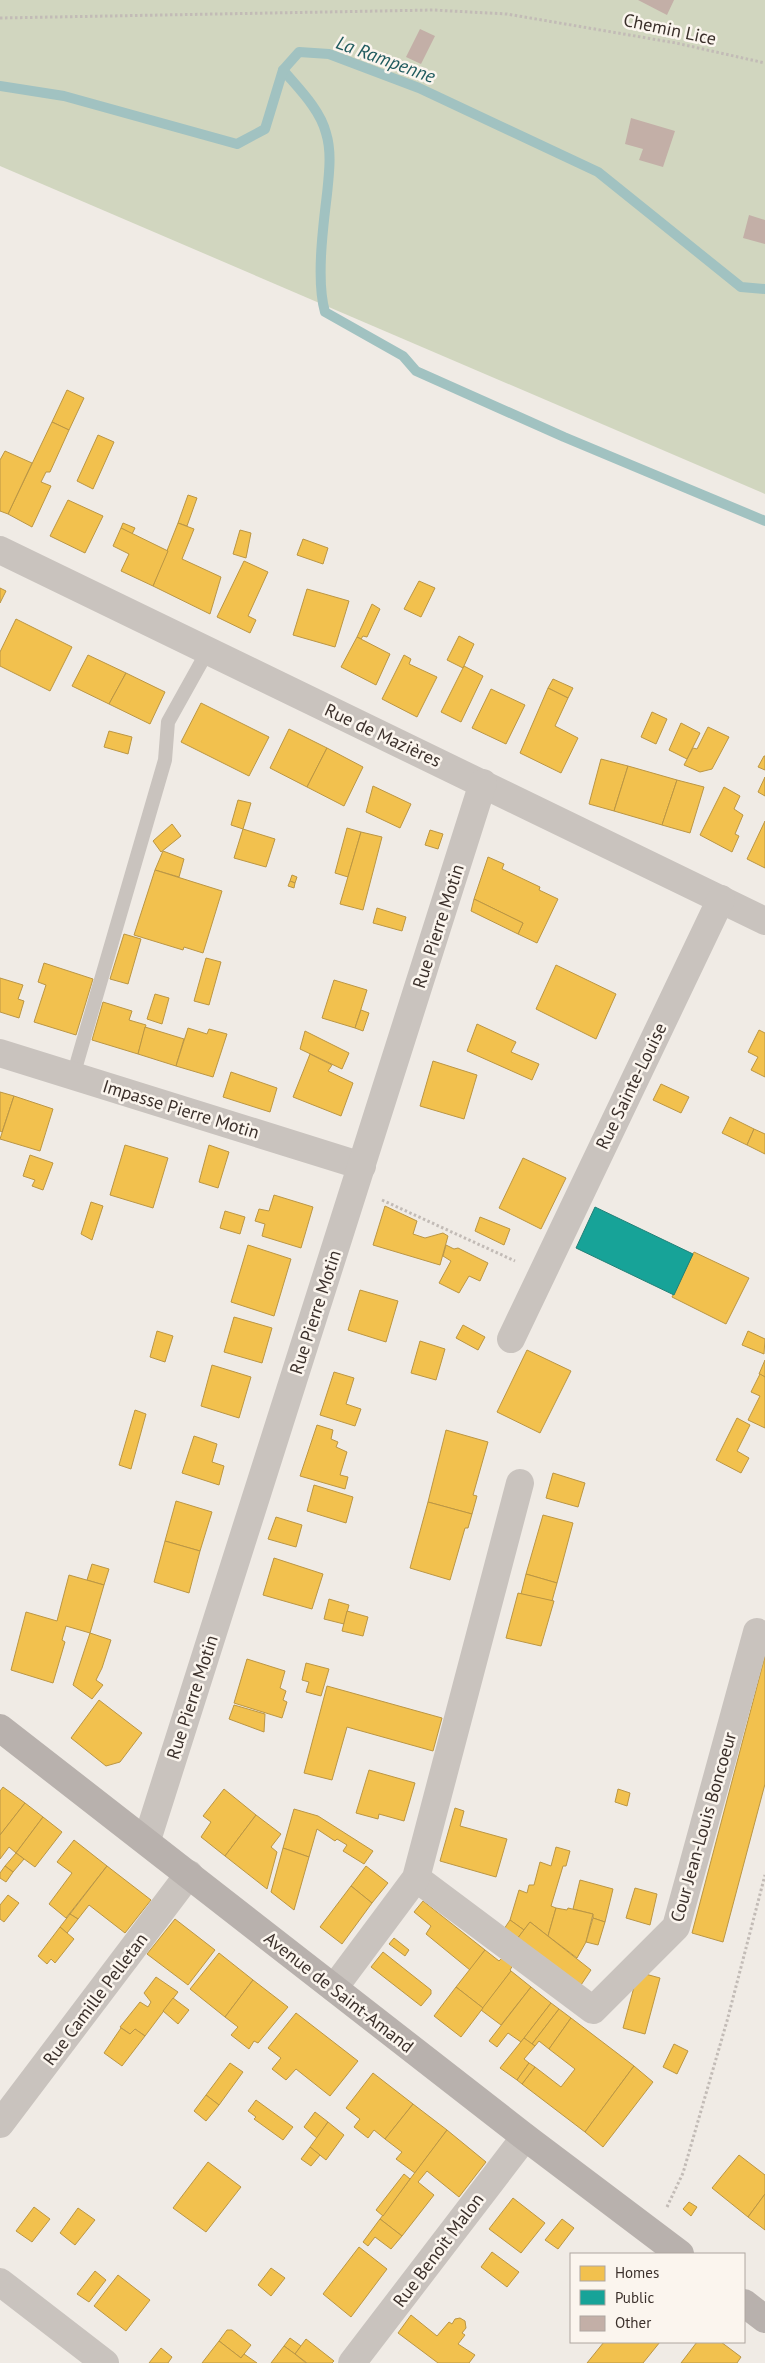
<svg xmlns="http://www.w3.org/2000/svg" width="765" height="2363" viewBox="0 0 765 2363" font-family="'PT Sans',sans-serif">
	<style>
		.green { fill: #d1d6bf }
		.homes { fill: #f2c14e; stroke: #bb9644 }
		.public { fill: #17a398; stroke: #228077 }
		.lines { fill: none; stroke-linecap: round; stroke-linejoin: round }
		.stream { stroke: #a1c2c1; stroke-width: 10 }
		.building { fill: #c3afa7 }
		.path { stroke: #c2bbb6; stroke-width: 3; stroke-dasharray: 2.5 2.5; stroke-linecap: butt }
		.service { stroke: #c9c3be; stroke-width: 14 }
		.minor { stroke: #c9c3be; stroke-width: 28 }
		.primary { stroke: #b8b1ad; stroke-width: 28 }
		.labels { text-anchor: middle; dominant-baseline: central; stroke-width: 5; stroke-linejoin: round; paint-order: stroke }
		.street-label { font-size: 18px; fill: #3b302b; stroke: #fbf5ee }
		.water-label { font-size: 19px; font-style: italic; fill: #1f5a5e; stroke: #fbf5ee }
	</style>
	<rect width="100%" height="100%" fill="#f0ebe5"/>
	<polygon class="green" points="0,0 765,0 765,494 0,166"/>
	<g class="homes">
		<polygon points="67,390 84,398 69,430 52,422"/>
		<polygon points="52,422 69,430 50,472 46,472 41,482 51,486 32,527 8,514"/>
		<polygon points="98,435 114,442 93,489 77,481"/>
		<polygon points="5,451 32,463 8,514 0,511 0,460"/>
		<polygon points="188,495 197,498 187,526 178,523"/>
		<polygon points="68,500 103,516 85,553 50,536"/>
		<polygon points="123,523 135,528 132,534 121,528"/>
		<polygon points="178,523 194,529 182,559 221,577 210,614 153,586"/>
		<polygon points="121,528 168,551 153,586 121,571 129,554 113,546"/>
		<polygon points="240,530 251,533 246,558 233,554"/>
		<polygon points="303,539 328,548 323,564 297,555"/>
		<polygon points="244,561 268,572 248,616 256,620 250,633 217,617"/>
		<polygon points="419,581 435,588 421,617 404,609"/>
		<polygon points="0,588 6,591 0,603"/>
		<polygon points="307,589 349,601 335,647 293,635"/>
		<polygon points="372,604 380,609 367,637 363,636 361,639 357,637"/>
		<polygon points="16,619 72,647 50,691 0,666 0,652"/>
		<polygon points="459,636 474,644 463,668 447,660"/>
		<polygon points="357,637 390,654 376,685 341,667"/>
		<polygon points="88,655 126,673 109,704 72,686"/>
		<polygon points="404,655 411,659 409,664 437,677 417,717 382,699"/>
		<polygon points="464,666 483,676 461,722 441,712"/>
		<polygon points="126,673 165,692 150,724 109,704"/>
		<polygon points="553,679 573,688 568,698 548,688"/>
		<polygon points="548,688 568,698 555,726 578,738 561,773 520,753"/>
		<polygon points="491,689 525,705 506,744 472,728"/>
		<polygon points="201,703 269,737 249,776 181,742"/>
		<polygon points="652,712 667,719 656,744 641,737"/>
		<polygon points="681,723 700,733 687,759 669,750"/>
		<polygon points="708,727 729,737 712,769 700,772 684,765 693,748 697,749"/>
		<polygon points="289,729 327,748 307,787 270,768"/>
		<polygon points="109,731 132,737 128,754 104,747"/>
		<polygon points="327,748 363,767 344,806 307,787"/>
		<polygon points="764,756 765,756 765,770 758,767"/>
		<polygon points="601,759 628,766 614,811 589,804"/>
		<polygon points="628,766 677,780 662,825 614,811"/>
		<polygon points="765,777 765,796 758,792"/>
		<polygon points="677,780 704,787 690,833 662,825"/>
		<polygon points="373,786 411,804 400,828 366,812"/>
		<polygon points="724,787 740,796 734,809 743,815 735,834 739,836 732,852 700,835"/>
		<polygon points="238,800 251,803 243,829 231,825"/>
		<polygon points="765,821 765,868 747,859"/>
		<polygon points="172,824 181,836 161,852 153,841"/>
		<polygon points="347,828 361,832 348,877 335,873"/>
		<polygon points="243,829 275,839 266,867 234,858"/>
		<polygon points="430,830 443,834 438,849 425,845"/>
		<polygon points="361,832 382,837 363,910 340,904"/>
		<polygon points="163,851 184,859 179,877 155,870"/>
		<polygon points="488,857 504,864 502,869 540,887 539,890 558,899 537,943 518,934 523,923 474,899"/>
		<polygon points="155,870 222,891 203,953 184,947 183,950 134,935"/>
		<polygon points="292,875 297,877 295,883 290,881"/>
		<polygon points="290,881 295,883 294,888 288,886"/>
		<polygon points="474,899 523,923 518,934 471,911"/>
		<polygon points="377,908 406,917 402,931 373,923"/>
		<polygon points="124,934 141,939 128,984 110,979"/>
		<polygon points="206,958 221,962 209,1005 194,1001"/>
		<polygon points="44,963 93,979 76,1035 34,1022 46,985 38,982"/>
		<polygon points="556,965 616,994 596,1039 536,1009"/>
		<polygon points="0,978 23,985 18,999 24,1001 19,1018 0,1012"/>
		<polygon points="334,980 367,990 355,1028 322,1018"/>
		<polygon points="155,994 169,998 162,1024 147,1019"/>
		<polygon points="103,1002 132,1011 129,1020 146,1025 138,1054 92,1040"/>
		<polygon points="361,1010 369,1013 363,1031 355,1028"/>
		<polygon points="477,1024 516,1042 511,1052 539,1064 532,1080 467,1051"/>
		<polygon points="145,1027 184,1039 176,1066 138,1054"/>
		<polygon points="188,1028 207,1034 209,1029 227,1034 213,1077 176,1066"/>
		<polygon points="759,1030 765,1033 765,1077 751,1070 758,1057 748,1052"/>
		<polygon points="305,1031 349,1053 342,1069 300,1049"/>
		<polygon points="310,1054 332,1065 328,1071 353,1083 341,1116 293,1097"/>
		<polygon points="433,1061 477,1075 464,1119 420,1106"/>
		<polygon points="231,1072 277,1088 270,1112 223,1097"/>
		<polygon points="661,1084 689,1097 681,1113 653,1100"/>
		<polygon points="0,1092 14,1096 2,1132 0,1131"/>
		<polygon points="14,1096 53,1109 40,1151 0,1139"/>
		<polygon points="730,1117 754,1129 747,1145 722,1133"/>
		<polygon points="754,1129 765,1134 765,1154 747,1145"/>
		<polygon points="125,1145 168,1158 153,1208 110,1195"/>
		<polygon points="209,1145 229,1152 218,1188 199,1182"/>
		<polygon points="30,1155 53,1163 43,1190 32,1186 35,1180 23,1176"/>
		<polygon points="523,1158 566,1178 541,1229 499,1208"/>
		<polygon points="274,1195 313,1207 301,1248 262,1236 265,1224 255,1221 259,1209 269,1211"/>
		<polygon points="91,1202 103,1206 92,1240 81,1234"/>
		<polygon points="385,1206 417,1221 413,1234 425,1238 443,1233 448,1236 440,1265 373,1245"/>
		<polygon points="225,1211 245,1217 240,1234 220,1228"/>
		<polygon points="480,1217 510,1229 504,1245 475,1231"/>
		<polygon points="248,1245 291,1259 274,1316 231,1302"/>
		<polygon points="446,1245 454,1249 458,1248 488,1263 480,1281 469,1276 459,1293 439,1283 451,1261 443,1256"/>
		<polygon points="694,1252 749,1278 726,1324 672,1297"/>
		<polygon points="360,1290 398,1301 386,1342 348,1330"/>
		<polygon points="234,1317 272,1328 262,1363 224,1352"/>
		<polygon points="463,1325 485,1337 478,1350 456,1338"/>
		<polygon points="157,1331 173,1336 165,1362 150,1357"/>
		<polygon points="748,1331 765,1339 764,1354 742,1345"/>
		<polygon points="420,1341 445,1349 436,1380 411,1373"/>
		<polygon points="527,1350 571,1371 540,1433 497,1412"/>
		<polygon points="765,1360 765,1377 759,1374"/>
		<polygon points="212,1365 251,1377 239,1418 201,1406"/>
		<polygon points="334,1372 354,1378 346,1404 361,1409 355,1426 320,1415"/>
		<polygon points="760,1374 765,1377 765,1428 748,1420 760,1396 751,1392"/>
		<polygon points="135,1410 146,1414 131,1469 119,1465"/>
		<polygon points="737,1418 750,1425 737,1451 749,1458 741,1473 716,1460"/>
		<polygon points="317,1425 333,1430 331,1439 338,1442 336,1447 347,1452 340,1475 348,1477 345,1489 300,1476"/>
		<polygon points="446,1430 488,1442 473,1495 477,1496 472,1514 428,1502"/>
		<polygon points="194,1436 217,1444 212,1462 224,1466 219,1485 182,1473"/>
		<polygon points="553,1473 585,1483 578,1507 546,1498"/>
		<polygon points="314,1485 353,1497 346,1523 307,1511"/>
		<polygon points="176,1501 212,1512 200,1551 165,1541"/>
		<polygon points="428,1502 472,1514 468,1528 465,1528 450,1580 410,1568"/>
		<polygon points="543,1515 573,1523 557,1583 526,1574"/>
		<polygon points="276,1517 302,1525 296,1547 268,1539"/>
		<polygon points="165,1541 200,1551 189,1593 154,1582"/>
		<polygon points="274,1558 323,1574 312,1609 263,1595"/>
		<polygon points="92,1564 109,1569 104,1585 87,1580"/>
		<polygon points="526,1574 557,1583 552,1601 521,1594"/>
		<polygon points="69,1575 104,1585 90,1633 66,1626 62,1640 65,1642 53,1683 11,1670 26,1612 57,1621"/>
		<polygon points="518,1593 554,1601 541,1646 506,1638"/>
		<polygon points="329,1599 349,1605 344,1624 324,1619"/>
		<polygon points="347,1611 368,1617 363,1636 342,1631"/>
		<polygon points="90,1633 111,1640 102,1668 96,1680 103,1685 92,1699 73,1685"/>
		<polygon points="765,1656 765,1784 723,1942 692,1933"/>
		<polygon points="247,1659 285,1671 280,1688 286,1691 283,1700 287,1702 282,1718 234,1703"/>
		<polygon points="306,1663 329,1669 321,1696 306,1692 309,1682 302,1680"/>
		<polygon points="327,1686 442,1718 433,1751 347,1727 332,1780 304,1773"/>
		<polygon points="99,1700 142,1733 120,1762 106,1766 71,1738"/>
		<polygon points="234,1705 265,1714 264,1732 229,1719"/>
		<polygon points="369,1770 415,1783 404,1821 379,1814 378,1819 356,1813"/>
		<polygon points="3,1787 25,1803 0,1835 0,1791"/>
		<polygon points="224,1789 256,1815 225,1856 201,1837 211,1822 203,1816"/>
		<polygon points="618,1789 630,1793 627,1806 615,1802"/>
		<polygon points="25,1803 43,1817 16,1853 9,1847 0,1859 0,1835"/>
		<polygon points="455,1808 464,1811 460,1826 507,1839 496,1877 440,1861"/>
		<polygon points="294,1809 318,1816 373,1851 364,1864 343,1851 347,1845 337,1839 335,1841 317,1829 309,1857 283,1848"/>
		<polygon points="256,1815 281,1834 271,1847 277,1852 267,1889 225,1856"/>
		<polygon points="43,1817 62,1832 35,1867 16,1853"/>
		<polygon points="74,1840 107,1866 66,1918 49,1904 72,1873 57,1862"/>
		<polygon points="556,1847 570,1851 566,1866 563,1866 551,1906 556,1908 548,1936 530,1922 524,1930 510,1920 519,1890 527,1893 529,1885 534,1885 540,1862 551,1866"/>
		<polygon points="283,1848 309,1857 294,1910 271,1892"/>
		<polygon points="16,1853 24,1859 13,1872 5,1866"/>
		<polygon points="5,1866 13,1872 6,1882 0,1878 0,1873"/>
		<polygon points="107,1866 151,1900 125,1933 89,1905 78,1919 70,1914"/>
		<polygon points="366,1866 388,1883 372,1903 351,1886"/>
		<polygon points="580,1880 613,1889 605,1922 593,1918 593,1914 573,1909"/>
		<polygon points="351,1886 372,1903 342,1944 320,1927"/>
		<polygon points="635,1888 657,1894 650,1925 626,1918"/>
		<polygon points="8,1895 19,1903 4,1922 0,1919 0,1905"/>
		<polygon points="423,1901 485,1950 470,1970 426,1934 431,1926 414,1912"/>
		<polygon points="556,1908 567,1910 568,1908 593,1914 586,1942 577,1958 548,1936"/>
		<polygon points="70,1914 78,1919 67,1933 60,1927"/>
		<polygon points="593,1918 605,1922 598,1945 586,1942"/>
		<polygon points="175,1919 215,1950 188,1985 147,1954"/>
		<polygon points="510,1920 524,1930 517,1939 504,1929"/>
		<polygon points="530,1922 591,1970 579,1988 517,1939"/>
		<polygon points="60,1927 74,1939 55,1963 51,1959 47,1964 38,1956"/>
		<polygon points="394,1938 409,1950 405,1956 389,1944"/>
		<polygon points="485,1950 499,1961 503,1957 513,1965 510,1970 511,1971 483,2008 456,1987"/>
		<polygon points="383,1952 431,1990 431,1994 421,2006 371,1967"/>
		<polygon points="219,1953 253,1980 225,2017 190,1989"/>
		<polygon points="511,1971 531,1987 501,2025 481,2010"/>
		<polygon points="638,1972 660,1978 645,2034 623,2028"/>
		<polygon points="156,1977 178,1992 145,2036 135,2029 130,2034 120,2027 140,2002 148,2007 151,2002 144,1993"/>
		<polygon points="253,1980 288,2007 258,2043 254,2041 249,2049 231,2035 238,2027 225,2017"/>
		<polygon points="456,1987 483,2008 461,2037 434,2016"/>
		<polygon points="531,1987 551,2003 521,2042 508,2033 497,2047 489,2041"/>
		<polygon points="173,1998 189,2010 178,2024 163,2011"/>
		<polygon points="551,2003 559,2009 532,2044 524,2038"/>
		<polygon points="559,2009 571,2018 549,2049 539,2041 535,2046 532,2044"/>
		<polygon points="296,2013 358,2061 330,2096 296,2069 286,2080 272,2069 281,2058 268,2048"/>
		<polygon points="571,2018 634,2066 585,2132 522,2084 535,2067 561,2087 575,2069 549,2049"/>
		<polygon points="121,2028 130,2034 135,2029 145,2036 122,2066 104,2053"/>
		<polygon points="524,2038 535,2046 524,2059 529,2063 517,2080 500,2068"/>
		<polygon points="674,2044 688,2051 677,2074 663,2067"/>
		<polygon points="230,2063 243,2072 219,2105 206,2095"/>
		<polygon points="529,2063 535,2067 522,2084 517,2080"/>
		<polygon points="634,2066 653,2082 603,2147 585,2132"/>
		<polygon points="373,2073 413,2104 385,2139 374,2130 368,2138 354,2127 360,2119 346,2108"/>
		<polygon points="206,2095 219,2105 206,2121 194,2111"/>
		<polygon points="256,2100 293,2127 283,2140 254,2119 256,2117 248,2111"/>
		<polygon points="413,2104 447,2130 415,2173 396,2159 402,2152 385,2139"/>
		<polygon points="315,2112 328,2122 317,2138 304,2127"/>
		<polygon points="328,2122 344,2135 326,2160 310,2147"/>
		<polygon points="447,2130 486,2162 459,2197 427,2171 418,2182 434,2195 402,2236 380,2219"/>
		<polygon points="310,2147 320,2155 311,2166 301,2159"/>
		<polygon points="739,2155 765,2175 765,2194 748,2217 712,2188"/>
		<polygon points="208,2162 241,2187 206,2232 173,2208"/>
		<polygon points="404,2174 410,2179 383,2216 376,2210"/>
		<polygon points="765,2194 765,2230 748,2217"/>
		<polygon points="513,2198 545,2223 521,2253 489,2229"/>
		<polygon points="689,2202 697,2207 691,2216 683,2209"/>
		<polygon points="34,2207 50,2219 32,2242 16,2231"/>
		<polygon points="78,2208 95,2220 75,2245 60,2233"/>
		<polygon points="380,2219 402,2236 391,2249 375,2237 368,2246 363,2242"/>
		<polygon points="562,2219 574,2228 558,2249 545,2240"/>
		<polygon points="359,2247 387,2269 351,2317 323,2294"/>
		<polygon points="492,2252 519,2272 507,2287 481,2267"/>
		<polygon points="271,2268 285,2278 271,2296 258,2285"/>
		<polygon points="95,2271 106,2280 89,2302 77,2294"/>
		<polygon points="118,2275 150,2300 126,2331 94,2306"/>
		<polygon points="411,2315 437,2336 449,2322 452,2324 455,2319 460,2318 465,2321 466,2328 462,2333 465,2335 458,2344 475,2355 469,2363 438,2363 398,2333"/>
		<polygon points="227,2330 232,2330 251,2345 241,2358 219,2341"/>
		<polygon points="290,2338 301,2346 295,2354 284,2346"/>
		<polygon points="306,2339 334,2361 332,2363 307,2363 295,2354"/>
		<polygon points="219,2341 241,2358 244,2354 257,2363 202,2363"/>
		<polygon points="604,2342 660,2342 643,2363 587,2363"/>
		<polygon points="697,2342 721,2342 741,2357 737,2363 681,2363"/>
		<polygon points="284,2346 295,2354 306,2363 271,2363"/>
		<polygon points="161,2348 172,2357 168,2363 149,2363"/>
	</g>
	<polygon class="public" points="595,1207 693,1254 674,1295 576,1248"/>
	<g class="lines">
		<g class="stream">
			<path d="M283,70C298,88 320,109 326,133C332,152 329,174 327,194C323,227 316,281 325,312L403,356L416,371L564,437L765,521"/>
			<polyline points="0,86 64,96 237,144 265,129 283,70 299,52 329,54 419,88 598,172 741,287 765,289"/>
		</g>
	</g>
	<g class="building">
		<polygon points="638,0 674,0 667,15"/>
		<polygon points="420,29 435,36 421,64 406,57"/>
		<polygon points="631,118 675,131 663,167 639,160 643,149 625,144"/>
		<polygon points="749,215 765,220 765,244 743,238"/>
	</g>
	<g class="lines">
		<g class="path">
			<polyline points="0,18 433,10 507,14 676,43 765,63"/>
			<polyline points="382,1200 515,1261"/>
			<polyline points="667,2207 683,2173 727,2021 765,1875"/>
		</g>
		<polyline class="service" points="73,1076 165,760 168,722 207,652"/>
		<g class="minor">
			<polyline points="0,550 765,921"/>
			<polyline points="0,1053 362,1166"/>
			<polyline points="511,1339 721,899"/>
			<polyline points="147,1840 483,783"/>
			<polyline points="416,1878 593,2010 676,1927 757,1632"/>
			<polyline points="334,1988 416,1878 520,1483"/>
			<polyline points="0,2124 189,1874"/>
			<polyline points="0,2282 105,2363"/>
			<polyline points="352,2363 525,2137"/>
		</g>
		<g class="primary">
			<polyline points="0,1728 525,2137 680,2254"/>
			<polyline points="744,2303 765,2319"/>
		</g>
	</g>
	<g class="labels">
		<g class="street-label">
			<text transform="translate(670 29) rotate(12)">Chemin Lice</text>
			<text transform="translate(383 735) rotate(25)">Rue de Mazières</text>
			<text transform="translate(438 926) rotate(-72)">Rue Pierre Motin</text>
			<text transform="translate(631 1086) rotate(-64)">Rue Sainte-Louise</text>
			<text transform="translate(181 1109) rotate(17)">Impasse Pierre Motin</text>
			<text transform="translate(315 1312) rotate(-72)">Rue Pierre Motin</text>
			<text transform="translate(192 1697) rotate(-72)">Rue Pierre Motin</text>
			<text transform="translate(703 1827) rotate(-74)">Cour Jean-Louis Boncoeur</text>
			<text transform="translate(339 1992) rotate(38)">Avenue de Saint-Amand</text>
			<text transform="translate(95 1999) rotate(-53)">Rue Camille Pelletan</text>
			<text transform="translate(438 2250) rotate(-53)">Rue Benoit Malon</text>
		</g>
		<g class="water-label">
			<text transform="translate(386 59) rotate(20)">La Rampenne</text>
		</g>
	</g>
	<rect x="570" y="2253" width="175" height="90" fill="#fbf5ee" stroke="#aea6a0"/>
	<rect x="580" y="2266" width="25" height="15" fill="#f2c14e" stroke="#aea6a0"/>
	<text x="615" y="2278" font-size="15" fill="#3b302b">Homes</text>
	<rect x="580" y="2290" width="25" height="15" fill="#17a398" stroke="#aea6a0"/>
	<text x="615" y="2303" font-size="15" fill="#3b302b">Public</text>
	<rect x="580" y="2316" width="25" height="15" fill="#c3afa7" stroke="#aea6a0"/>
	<text x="615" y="2328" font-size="15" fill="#3b302b">Other</text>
</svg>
